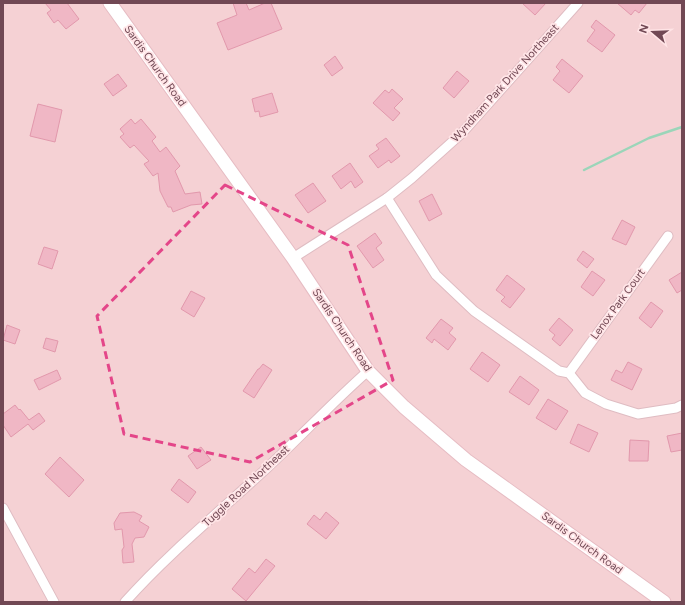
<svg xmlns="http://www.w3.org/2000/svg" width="685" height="605" viewBox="0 0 685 605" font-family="Figtree,sans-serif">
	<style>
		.residential { fill: #f5d1d4 }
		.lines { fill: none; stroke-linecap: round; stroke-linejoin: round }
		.stream { stroke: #9bd5b9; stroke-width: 2.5 }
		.building { fill: #f0b7c5; stroke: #e298ac }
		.street-casing { stroke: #dfbcc2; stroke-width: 11 }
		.secondary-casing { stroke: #e6bcc3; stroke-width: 15 }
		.street { stroke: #fff; stroke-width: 9 }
		.secondary { stroke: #fff; stroke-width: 13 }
		.marked { fill: none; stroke: #e44689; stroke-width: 3; stroke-dasharray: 8 5; stroke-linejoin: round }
		.labels { text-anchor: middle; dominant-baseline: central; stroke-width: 3.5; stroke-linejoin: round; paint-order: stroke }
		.street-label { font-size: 11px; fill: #714854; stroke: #ffe4e6 }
	</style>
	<rect width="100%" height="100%" fill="#fbdfe0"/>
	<polygon class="residential" points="3,3 682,3 682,602 372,602 369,600 366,602 3,602"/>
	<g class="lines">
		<polyline class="stream" points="584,170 649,138 682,127"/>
	</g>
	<g class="building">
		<polygon points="45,3 67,3 79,19 66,29 58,20 54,23 47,13 51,10"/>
		<polygon points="233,3 246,3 249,10 265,3 271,3 282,29 228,50 217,23 237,15"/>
		<polygon points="522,3 546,3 535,15"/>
		<polygon points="617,3 647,3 639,13 635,10 631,15"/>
		<polygon points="596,20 615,35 602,52 587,41 595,30 591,27"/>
		<polygon points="335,56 343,68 332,76 324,65"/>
		<polygon points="562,59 583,76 569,93 553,80 560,71 556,67"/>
		<polygon points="457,71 469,81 454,98 443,88"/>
		<polygon points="118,74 127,86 113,96 104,84"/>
		<polygon points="392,89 403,99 394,108 400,113 393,121 373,103 385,90 389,93"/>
		<polygon points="272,93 278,112 260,117 259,111 255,112 252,99"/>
		<polygon points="38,104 62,110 55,142 30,136"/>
		<polygon points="131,119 135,124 141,119 156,137 152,141 160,152 166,147 180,166 175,171 185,194 200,192 202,204 191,205 173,212 171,207 168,207 160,191 158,173 153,176 144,164 149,161 134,145 130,148 120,137 124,134 120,129"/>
		<polygon points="386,138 400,156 391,163 389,160 378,168 369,156 379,149 376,145"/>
		<polygon points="350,163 363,182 355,188 351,181 341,189 332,176"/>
		<polygon points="313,183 326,201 308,213 295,195"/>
		<polygon points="432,194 442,214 429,221 419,201"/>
		<polygon points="622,220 635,227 626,245 612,239"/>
		<polygon points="375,233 382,243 376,248 384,260 373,268 357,246"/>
		<polygon points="44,247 58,251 52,269 38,264"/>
		<polygon points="583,251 594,259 587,268 577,260"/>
		<polygon points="592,271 605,280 593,296 581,287"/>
		<polygon points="682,272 682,290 677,293 669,280"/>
		<polygon points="507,275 525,289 510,308 501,301 505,297 496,290"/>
		<polygon points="191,291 205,298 194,317 181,309"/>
		<polygon points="651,302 663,311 651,328 639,318"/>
		<polygon points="559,318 573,330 560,346 552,339 555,335 549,330"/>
		<polygon points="441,319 453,328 449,333 456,339 448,350 434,339 432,343 426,338"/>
		<polygon points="7,325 20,330 15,344 3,340"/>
		<polygon points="46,338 58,341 55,352 43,348"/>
		<polygon points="482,352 500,365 488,382 470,369"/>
		<polygon points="628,362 642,369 632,390 611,380 616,370 622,373"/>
		<polygon points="263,364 272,370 254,398 243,391 258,369 259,369"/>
		<polygon points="57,370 61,379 39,390 34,380"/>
		<polygon points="520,376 539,390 529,405 509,392"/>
		<polygon points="548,399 568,411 556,430 536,418"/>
		<polygon points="15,405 19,410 20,409 29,420 39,413 45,421 33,430 28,424 11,437 3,425 3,414"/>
		<polygon points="578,424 598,433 589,452 570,443"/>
		<polygon points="682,433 682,450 671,452 667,436"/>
		<polygon points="630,440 649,441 648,461 629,461"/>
		<polygon points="201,447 211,460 197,469 188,456"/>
		<polygon points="60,457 84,480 69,497 45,474"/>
		<polygon points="179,479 196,492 188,503 171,490"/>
		<polygon points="134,512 142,516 139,521 149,527 144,537 135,538 132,544 134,562 123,563 122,550 124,547 122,529 115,530 114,523 120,513"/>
		<polygon points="326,512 339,523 326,539 307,524 314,515 320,520"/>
		<polygon points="266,559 275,566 246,601 232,589 249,568 255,573"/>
	</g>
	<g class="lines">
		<g class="street-casing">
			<g id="street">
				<polyline points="387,198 436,275 474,311 559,371 569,373 585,393 606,404 638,414 676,408 682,405"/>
				<polyline points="293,258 387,198 412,178 462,133 578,3"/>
				<polyline points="569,373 668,236"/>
				<polyline points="3,508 54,602"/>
				<path d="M125,602C168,554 219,512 267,468C301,436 333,402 368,371"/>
			</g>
		</g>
		<g class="secondary-casing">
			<polyline id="secondary" points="110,3 293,258 368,371 404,407 466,460 664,602"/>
		</g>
		<use href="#street" class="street"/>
		<use href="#secondary" class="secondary"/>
	</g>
	<path class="marked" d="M225,185L348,245L393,380L250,462L124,434L97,316Z"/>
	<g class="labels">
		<g class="street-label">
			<text transform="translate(155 66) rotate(54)">Sardis Church Road</text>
			<text transform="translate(505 83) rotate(-48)">Wyndham Park Drive Northeast</text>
			<text transform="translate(618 304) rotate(-54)">Lenox Park Court</text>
			<text transform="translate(342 330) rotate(56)">Sardis Church Road</text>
			<text transform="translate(246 486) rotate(-43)">Tuggle Road Northeast</text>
			<text transform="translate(582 543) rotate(36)">Sardis Church Road</text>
		</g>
	</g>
	<rect width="685" height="605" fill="none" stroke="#714854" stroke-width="8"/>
	<g transform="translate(653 32) rotate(289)" stroke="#ffe4e6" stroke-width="3" paint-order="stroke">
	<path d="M0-3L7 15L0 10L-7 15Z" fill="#714854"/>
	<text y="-6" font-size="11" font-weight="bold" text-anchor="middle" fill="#714854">N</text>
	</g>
</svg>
